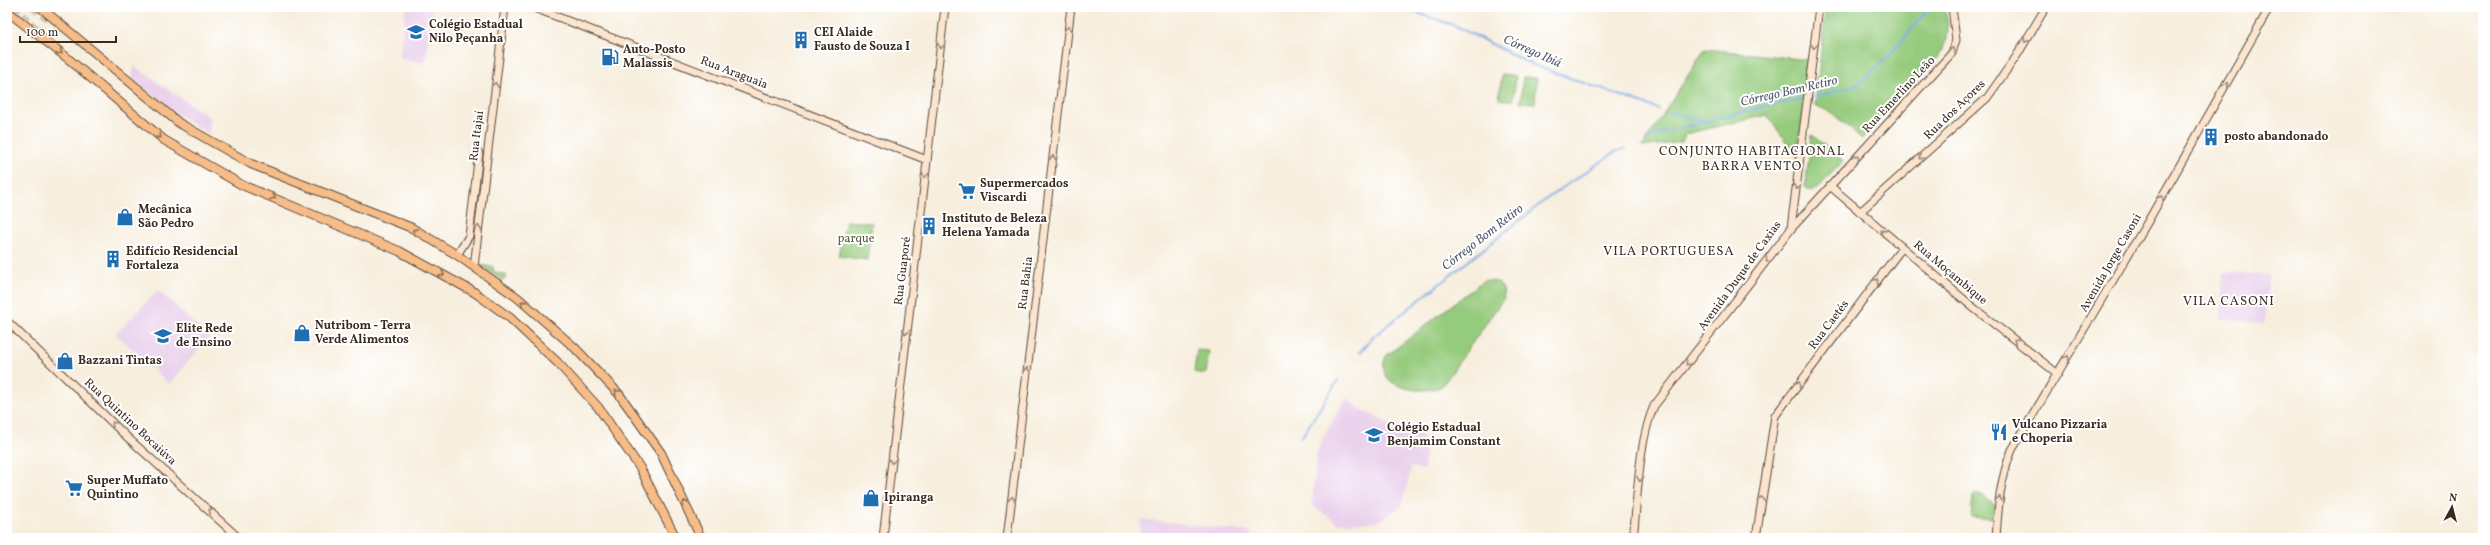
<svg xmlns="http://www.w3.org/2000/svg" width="2490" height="545" viewBox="0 0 2490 545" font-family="Vollkorn,serif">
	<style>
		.built { fill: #ead1ec }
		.green { fill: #95cb7d; stroke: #687a4e }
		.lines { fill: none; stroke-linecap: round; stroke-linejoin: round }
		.stream { stroke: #7baae5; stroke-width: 2 }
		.primary-tunnel { stroke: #d1c7b7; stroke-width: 8; stroke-dasharray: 8 4; stroke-linecap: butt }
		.secondary-casing { stroke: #57473b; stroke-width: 9 }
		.primary-casing { stroke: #57473b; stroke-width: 10 }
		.secondary { stroke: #fce5cf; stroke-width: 7 }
		.primary { stroke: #f7bd88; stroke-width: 8 }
		.oneway { stroke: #9c8876 }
		.oneway2 { stroke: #906c4e }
		.labels { text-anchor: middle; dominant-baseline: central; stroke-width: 4; stroke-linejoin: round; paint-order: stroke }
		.poi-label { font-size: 12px; font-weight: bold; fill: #3b2a1e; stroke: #fff; text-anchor: start }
		.street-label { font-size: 12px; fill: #3b2a1e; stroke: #fff }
		.park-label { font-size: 12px; fill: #565a3a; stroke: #fff }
		.water-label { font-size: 13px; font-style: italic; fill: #555d6e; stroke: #fff }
		.neighbourhood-label { font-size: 13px; letter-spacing: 1px; fill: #3b2a1e; stroke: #fff }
	</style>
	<rect width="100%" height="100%" fill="#fff"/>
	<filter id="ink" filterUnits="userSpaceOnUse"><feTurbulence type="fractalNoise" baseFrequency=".025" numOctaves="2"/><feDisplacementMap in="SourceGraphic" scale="8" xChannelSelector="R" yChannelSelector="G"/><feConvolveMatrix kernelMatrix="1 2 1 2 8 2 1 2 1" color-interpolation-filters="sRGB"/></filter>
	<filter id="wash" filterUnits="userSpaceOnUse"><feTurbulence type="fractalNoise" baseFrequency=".012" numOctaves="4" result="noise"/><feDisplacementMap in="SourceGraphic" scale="16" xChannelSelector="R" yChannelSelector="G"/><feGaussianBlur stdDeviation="0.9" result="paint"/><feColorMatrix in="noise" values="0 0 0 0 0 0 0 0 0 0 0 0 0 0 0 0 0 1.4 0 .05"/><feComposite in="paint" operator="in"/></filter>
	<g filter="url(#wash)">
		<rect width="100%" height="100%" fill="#f7eedd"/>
		<g class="built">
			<polygon points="406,7 433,7 425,63 399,58"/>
			<polygon points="134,66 210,118 209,134 183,118 132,79"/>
			<polygon points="2223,272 2269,275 2264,323 2220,319"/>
			<polygon points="158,290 209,337 169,384 116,334"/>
			<polygon points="1346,398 1359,408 1385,422 1401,427 1422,427 1425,455 1424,470 1411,467 1402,506 1376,522 1338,523 1314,507 1312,501 1317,454 1321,442"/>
			<polygon points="1141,519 1251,532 1251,538 1139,538"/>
		</g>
		<g class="green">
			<path d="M1826,7H1944C1947,17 1950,30 1946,41C1937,67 1883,116 1862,139L1832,113L1815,105Z"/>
			<polygon points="1705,49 1809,60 1797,157 1767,115 1685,134 1682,142 1642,147"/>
			<polygon points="1502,74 1516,76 1513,101 1499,99"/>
			<polygon points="1523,77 1537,78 1535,103 1520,102"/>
			<polygon points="1812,135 1843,161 1817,189 1811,191 1805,187"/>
			<polygon points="846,221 872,223 867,260 839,256"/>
			<polygon points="479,265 493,267 494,272 506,275 506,279 502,280"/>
			<path d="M1484,280L1498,282L1503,289L1504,298L1442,386C1422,396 1372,388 1386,356Z"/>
			<polygon points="1197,350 1209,351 1206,374 1194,372"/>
			<polygon points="1978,493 1995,505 1993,519 1971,517 1973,496"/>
		</g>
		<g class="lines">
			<g class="stream">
				<polyline points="1400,7 1456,26 1533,65 1658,109"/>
				<polyline points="1809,98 1857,85 1890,55 1930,7"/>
				<polyline points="1669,113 1709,121"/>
				<polyline points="1646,140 1664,132 1774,104 1805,99"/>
				<polyline points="1360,352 1374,336 1549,197 1615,152 1626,148"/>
				<polyline points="1301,438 1338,380"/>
			</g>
		</g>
	</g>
	<g filter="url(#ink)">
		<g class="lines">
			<g class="primary-tunnel">
				<polyline points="13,7 43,35"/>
				<polyline points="32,7 52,21"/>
			</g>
			<g class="secondary-casing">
				<g id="secondary">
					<polyline points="532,7 927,160"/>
					<polyline points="1830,186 1975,309 2058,374"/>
					<polyline points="1860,212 1987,98 2016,57 2046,7"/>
					<polyline points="1791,228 1819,7"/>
					<polyline points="457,255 469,236 479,153"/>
					<polyline points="474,267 505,7"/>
					<polyline points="7,321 127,437 239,538"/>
					<polyline points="883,538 945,7"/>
					<polyline points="1007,538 1071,7"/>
					<path d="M1633,538C1638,498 1638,442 1654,406L1791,229L1952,53L1956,40L1952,7"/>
					<polyline points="1756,538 1775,416 1902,248"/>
					<path d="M1996,538C1998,507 2000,479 2012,450L2147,223L2270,7"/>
				</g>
			</g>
			<g class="primary-casing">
				<g id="primary">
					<polyline points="40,7 179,123 251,164 412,228 457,255 518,298 574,347 619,394 661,453 701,538"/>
					<polyline points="7,11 65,56 164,140 242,185 399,251 474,292 509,317 557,362 598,407 640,468 676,538"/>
				</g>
			</g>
			<use href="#secondary" class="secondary"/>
			<use href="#primary" class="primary"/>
		</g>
		<defs><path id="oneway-chevron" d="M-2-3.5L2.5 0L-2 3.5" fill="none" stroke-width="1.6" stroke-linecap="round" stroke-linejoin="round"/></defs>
		<g class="oneway">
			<use href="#oneway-chevron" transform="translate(1068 29) rotate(-83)"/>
			<use href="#oneway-chevron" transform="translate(2026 40) rotate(121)"/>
			<use href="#oneway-chevron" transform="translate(941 46) rotate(97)"/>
			<use href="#oneway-chevron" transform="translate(1814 46) rotate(97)"/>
			<use href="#oneway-chevron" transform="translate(1952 50) rotate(-68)"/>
			<use href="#oneway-chevron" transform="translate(495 85) rotate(-83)"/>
			<use href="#oneway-chevron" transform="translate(2226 85) rotate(-60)"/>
			<use href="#oneway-chevron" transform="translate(1857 157) rotate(-47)"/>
			<use href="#oneway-chevron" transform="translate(1921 157) rotate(138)"/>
			<use href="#oneway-chevron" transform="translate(1053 158) rotate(-83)"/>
			<use href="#oneway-chevron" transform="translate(925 175) rotate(97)"/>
			<use href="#oneway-chevron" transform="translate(1797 187) rotate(98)"/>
			<use href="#oneway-chevron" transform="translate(2161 198) rotate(-61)"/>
			<use href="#oneway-chevron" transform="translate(478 228) rotate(-84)"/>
			<use href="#oneway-chevron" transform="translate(1883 232) rotate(-140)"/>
			<use href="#oneway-chevron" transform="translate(1768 260) rotate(127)"/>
			<use href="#oneway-chevron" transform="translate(1876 281) rotate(-52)"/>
			<use href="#oneway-chevron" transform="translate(906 332) rotate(97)"/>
			<use href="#oneway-chevron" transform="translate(2016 341) rotate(-142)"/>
			<use href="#oneway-chevron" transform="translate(2067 358) rotate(-59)"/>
			<use href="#oneway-chevron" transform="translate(1688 363) rotate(129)"/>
			<use href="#oneway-chevron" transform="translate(1027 370) rotate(-84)"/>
			<use href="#oneway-chevron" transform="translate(1798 384) rotate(-54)"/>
			<use href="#oneway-chevron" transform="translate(114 424) rotate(-135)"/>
			<use href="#oneway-chevron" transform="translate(892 461) rotate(97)"/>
			<use href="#oneway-chevron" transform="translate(1640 479) rotate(96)"/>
			<use href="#oneway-chevron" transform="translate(1012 499) rotate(-83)"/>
			<use href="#oneway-chevron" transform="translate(1761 499) rotate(-83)"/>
			<use href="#oneway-chevron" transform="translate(1999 499) rotate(-83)"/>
			<use href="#oneway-chevron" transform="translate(211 511) rotate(-137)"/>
		</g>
		<g class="oneway2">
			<use href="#oneway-chevron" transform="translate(60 52) rotate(37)"/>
			<use href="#oneway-chevron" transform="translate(159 136) rotate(40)"/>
			<use href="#oneway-chevron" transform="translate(273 197) rotate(22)"/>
			<use href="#oneway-chevron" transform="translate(415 231) rotate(-151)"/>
			<use href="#oneway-chevron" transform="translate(442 274) rotate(28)"/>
			<use href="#oneway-chevron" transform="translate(523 303) rotate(-140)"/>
			<use href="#oneway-chevron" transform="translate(617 392) rotate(-131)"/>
			<use href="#oneway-chevron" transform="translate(685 503) rotate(-115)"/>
		</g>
	</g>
	<defs>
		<g id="school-bare" transform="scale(1.38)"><path d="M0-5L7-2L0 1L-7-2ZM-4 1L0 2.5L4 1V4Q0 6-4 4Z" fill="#1f6fb2" stroke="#fff" stroke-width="2.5" paint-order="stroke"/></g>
		<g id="building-bare" transform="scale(1.38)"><path d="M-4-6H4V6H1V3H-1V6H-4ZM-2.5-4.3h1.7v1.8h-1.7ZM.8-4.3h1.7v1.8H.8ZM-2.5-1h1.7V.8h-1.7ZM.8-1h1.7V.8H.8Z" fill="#1f6fb2" stroke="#fff" stroke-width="2.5" paint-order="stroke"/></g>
		<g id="fuel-bare" transform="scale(1.38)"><path d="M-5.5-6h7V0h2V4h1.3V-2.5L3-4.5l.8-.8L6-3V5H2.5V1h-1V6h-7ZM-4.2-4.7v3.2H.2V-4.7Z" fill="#1f6fb2" stroke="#fff" stroke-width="2.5" paint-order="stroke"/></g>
		<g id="supermarket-bare" transform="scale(1.38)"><path d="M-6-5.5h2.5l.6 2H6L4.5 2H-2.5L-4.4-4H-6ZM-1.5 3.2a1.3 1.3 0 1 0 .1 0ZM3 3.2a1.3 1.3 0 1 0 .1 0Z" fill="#1f6fb2" stroke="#fff" stroke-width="2.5" paint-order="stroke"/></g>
		<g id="shop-bare" transform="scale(1.38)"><path d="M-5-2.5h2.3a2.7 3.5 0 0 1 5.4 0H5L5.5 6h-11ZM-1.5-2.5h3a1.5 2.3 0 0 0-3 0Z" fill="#1f6fb2" stroke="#fff" stroke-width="2.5" paint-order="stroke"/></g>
		<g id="restaurant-bare" transform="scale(1.38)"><path d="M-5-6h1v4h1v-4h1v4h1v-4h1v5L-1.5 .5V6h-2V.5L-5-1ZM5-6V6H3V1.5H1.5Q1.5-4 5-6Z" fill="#1f6fb2" stroke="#fff" stroke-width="2.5" paint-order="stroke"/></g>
	</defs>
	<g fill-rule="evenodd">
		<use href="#school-bare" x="416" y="32"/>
		<use href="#building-bare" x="801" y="40"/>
		<use href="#fuel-bare" x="610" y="57"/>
		<use href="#building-bare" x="2211" y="137"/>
		<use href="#supermarket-bare" x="967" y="191"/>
		<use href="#shop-bare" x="125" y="217"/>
		<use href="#building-bare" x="929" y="226"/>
		<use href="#building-bare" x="113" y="259"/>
		<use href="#shop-bare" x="302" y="333"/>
		<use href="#school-bare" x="163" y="336"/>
		<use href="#shop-bare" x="65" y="361"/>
		<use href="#restaurant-bare" x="1999" y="432"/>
		<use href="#school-bare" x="1374" y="435"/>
		<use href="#supermarket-bare" x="74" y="488"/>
		<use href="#shop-bare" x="871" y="498"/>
	</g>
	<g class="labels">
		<g class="poi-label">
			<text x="429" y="25">Colégio Estadual<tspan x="429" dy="14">Nilo Peçanha</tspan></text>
			<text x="814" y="33">CEI Alaide<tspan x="814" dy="14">Fausto de Souza I</tspan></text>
			<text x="623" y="50">Auto-Posto<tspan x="623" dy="14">Malassis</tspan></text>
			<text x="2224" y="137">posto abandonado</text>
			<text x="980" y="184">Supermercados<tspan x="980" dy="14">Viscardi</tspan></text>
			<text x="138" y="210">Mecânica<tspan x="138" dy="14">São Pedro</tspan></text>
			<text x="942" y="219">Instituto de Beleza<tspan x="942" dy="14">Helena Yamada</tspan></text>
			<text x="126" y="252">Edifício Residencial<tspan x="126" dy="14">Fortaleza</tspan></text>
			<text x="315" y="326">Nutribom - Terra<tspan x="315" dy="14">Verde Alimentos</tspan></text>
			<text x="176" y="329">Elite Rede<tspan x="176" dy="14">de Ensino</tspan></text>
			<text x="78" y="361">Bazzani Tintas</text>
			<text x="2012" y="425">Vulcano Pizzaria<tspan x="2012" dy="14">e Choperia</tspan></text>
			<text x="1387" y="428">Colégio Estadual<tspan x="1387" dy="14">Benjamim Constant</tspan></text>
			<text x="87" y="481">Super Muffato<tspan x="87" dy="14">Quintino</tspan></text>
			<text x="884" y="498">Ipiranga</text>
		</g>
		<g class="street-label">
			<text transform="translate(734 73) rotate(21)">Rua Araguaia</text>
			<text transform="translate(1899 95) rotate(-47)">Rua Emerlino Leão</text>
			<text transform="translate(1955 110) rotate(-44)">Rua dos Açores</text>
			<text transform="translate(477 136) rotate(-83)">Rua Itajaí</text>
			<text transform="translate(2111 263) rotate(-60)">Avenida Jorge Casoni</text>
			<text transform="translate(903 271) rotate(-83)">Rua Guaporé</text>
			<text transform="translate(1950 273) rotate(40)">Rua Moçambique</text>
			<text transform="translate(1740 276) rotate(-54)">Avenida Duque de Caxias</text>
			<text transform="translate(1026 283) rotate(-83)">Rua Bahia</text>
			<text transform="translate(1829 325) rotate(-53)">Rua Caetés</text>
			<text transform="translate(130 422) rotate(43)">Rua Quintino Bocaiúva</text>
		</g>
		<g class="park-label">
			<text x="856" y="239">parque</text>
		</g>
		<g class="water-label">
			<text transform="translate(1532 52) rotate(24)">Córrego Ibiá</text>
			<text transform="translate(1789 92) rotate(-13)">Córrego Bom Retiro</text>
			<text transform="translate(1483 238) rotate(-38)">Córrego Bom Retiro</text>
		</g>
		<g class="neighbourhood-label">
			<text x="1752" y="152">CONJUNTO HABITACIONAL<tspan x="1752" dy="15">BARRA VENTO</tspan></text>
			<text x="1669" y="252">VILA PORTUGUESA</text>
			<text x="2229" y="302">VILA CASONI</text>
		</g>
	</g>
	<rect width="2490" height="545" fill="none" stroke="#fff" stroke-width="24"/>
	<g transform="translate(2452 507) rotate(7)" stroke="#ffffff" stroke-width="3" paint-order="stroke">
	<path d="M0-3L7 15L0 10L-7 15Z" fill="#3b2a1e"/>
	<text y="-6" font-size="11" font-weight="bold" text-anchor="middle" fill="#3b2a1e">N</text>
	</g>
	<path d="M20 36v6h96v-6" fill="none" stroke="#3b2a1e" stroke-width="2"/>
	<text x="26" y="36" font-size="12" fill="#3b2a1e" stroke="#ffffff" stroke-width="3" paint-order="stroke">100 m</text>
</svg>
